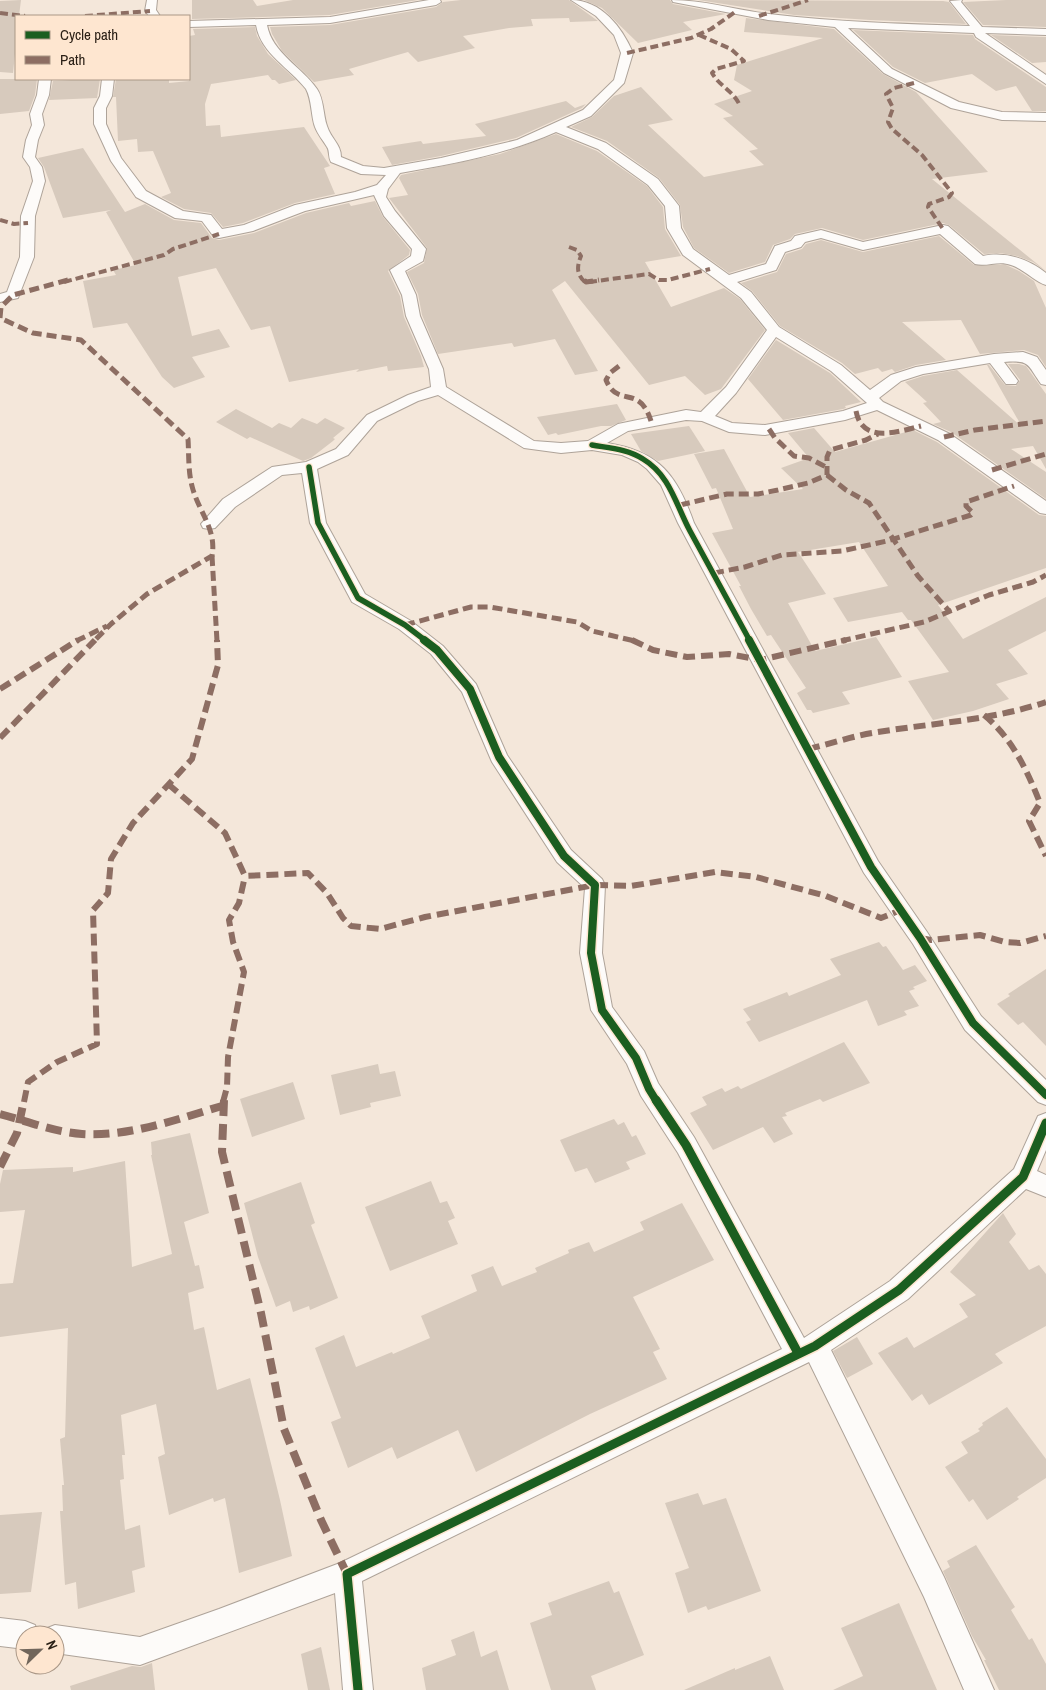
<svg xmlns="http://www.w3.org/2000/svg" width="1046" height="1690" viewBox="0 0 1046 1690" font-family="'Archivo Narrow',sans-serif">
	<style>
		.building { fill: #d7cabd }
		.lines { fill: none; stroke-linecap: round; stroke-linejoin: round }
		.street-casing { stroke: #aea399; stroke-width: 2 }
		.street { fill: #fdfbf9; fill-rule: evenodd }
		.quiet-far3 { stroke: #8d6e63; stroke-width: 4; stroke-dasharray: 8 4; stroke-linecap: butt }
		.quiet-far2 { stroke: #8d6e63; stroke-width: 5; stroke-dasharray: 10 5; stroke-linecap: butt }
		.quiet-far1 { stroke: #8d6e63; stroke-width: 6; stroke-dasharray: 12 6; stroke-linecap: butt }
		.quiet { stroke: #8d6e63; stroke-width: 8; stroke-dasharray: 16 8; stroke-linecap: butt }
		.cycleway-far2-casing { stroke: #fee6d0; stroke-width: 8 }
		.cycleway-far1-casing { stroke: #fee6d0; stroke-width: 11 }
		.cycleway-casing { stroke: #fee6d0; stroke-width: 12 }
		.cycleway-far2 { stroke: #1b5e20; stroke-width: 5.5 }
		.cycleway-far1 { stroke: #1b5e20; stroke-width: 8 }
		.cycleway { stroke: #1b5e20; stroke-width: 9 }
	</style>
	<rect width="100%" height="100%" fill="#f4e7da"/>
	<g class="building">
		<polygon points="21,0 19,16 16,16 16,44 13,73 0,72 0,1"/>
		<polygon points="192,0 253,0 257,6 293,0 418,0 330,15 192,19"/>
		<polygon points="461,0 569,0 598,21 570,22 569,18 531,19 533,26 509,28 463,36 475,48 418,62 408,52 349,69 354,75 314,82 282,51 272,34 270,27 330,25 436,7 443,2"/>
		<polygon points="584,0 670,0 673,4 726,14 683,22 692,30 638,43 602,8"/>
		<polygon points="698,0 943,1 949,2 966,24 870,20 794,15"/>
		<polygon points="1006,0 1046,0 1046,27 983,25 963,2"/>
		<polygon points="746,18 834,29 883,74 916,92 988,172 932,179 1046,271 1033,262 1017,256 1000,253 984,254 949,225 943,223 863,240 822,228 795,234 790,239 773,245 765,262 729,273 694,248 683,227 680,205 659,178 607,141 571,127 592,117 614,96 641,87 673,120 648,125 704,177 764,165 749,151 758,149 723,118 733,116 714,104 752,91 734,80 737,65 823,38 744,32"/>
		<polygon points="255,27 257,36 268,54 296,80 279,84 275,80 272,80 268,75 211,84 205,104 206,126 220,125 221,137 304,127 330,166 324,168 335,194 295,203 243,223 223,227 211,213 184,209 161,197 171,193 153,151 138,152 137,139 118,141 116,97 113,97 116,79 169,79 169,83 189,81 189,36 195,35 193,29"/>
		<polygon points="853,30 973,35 975,39 1046,87 1046,111 1032,111 1016,86 996,91 972,74 925,83 893,67"/>
		<polygon points="991,35 1046,37 1046,62 1032,63"/>
		<polygon points="0,79 37,79 35,95 29,111 0,114"/>
		<polygon points="89,79 100,79 97,98 49,100 53,81"/>
		<polygon points="566,101 575,108 586,104 582,108 516,138 441,156 392,165 382,147 421,141 423,144 486,136 475,124"/>
		<polygon points="556,134 597,151 647,186 663,207 665,229 681,256 645,262 671,307 724,288 740,299 765,330 721,389 705,395 685,376 649,385 565,281 552,290 598,371 575,375 555,339 514,347 512,343 438,354 422,315 418,294 407,272 424,263 427,248 389,198 408,195 399,178 401,175 500,154"/>
		<polygon points="83,148 125,212 145,204 174,220 201,223 212,238 219,240 254,233 306,213 349,203 351,206 375,201 383,217 410,250 409,255 388,271 400,296 404,317 421,356 424,367 388,371 387,366 356,372 359,369 289,382 270,326 251,330 216,268 178,277 192,336 219,329 230,347 192,357 205,377 174,388 162,377 127,323 93,328 83,281 116,275 113,270 136,265 106,212 111,210 63,218 44,167 38,158"/>
		<polygon points="939,236 974,265 1006,265 1019,271 1034,281 1046,308 1046,367 1038,355 1024,350 980,354 961,320 902,322 946,360 916,365 895,372 892,369 882,372 878,368 855,374 842,363 780,326 752,291 741,283 777,272 786,254 802,249 806,244 821,240 863,252"/>
		<polygon points="776,340 830,373 861,402 845,406 846,408 843,409 783,420 748,379"/>
		<polygon points="1008,364 1019,364 1026,366 1046,394 1046,469 1033,446 1011,449 1046,472 1046,499 951,432 933,424 941,422 923,403 927,402 905,382 923,376 957,370 1022,427 987,365 989,365 1005,385 1016,386 1020,380"/>
		<polygon points="617,404 626,420 611,426 601,426 558,435 556,433 548,435 537,417"/>
		<polygon points="236,409 272,428 279,423 291,428 302,418 317,424 325,418 345,428 333,438 335,439 333,441 311,458 303,461 250,437 247,439 216,422"/>
		<polygon points="689,426 705,451 658,461 641,451 631,434"/>
		<polygon points="814,428 835,452 913,430 937,442 1039,515 1046,516 1046,568 938,605 963,639 1046,597 1046,631 1008,650 1028,674 996,684 1009,699 973,711 933,720 908,681 949,672 911,620 908,620 902,612 848,622 833,598 888,586 859,542 798,552 826,594 788,603 815,651 876,637 902,677 842,692 850,704 813,713 811,710 807,710 797,693 806,688 771,635 767,636 751,609 739,586 741,586 712,533 733,529 716,488 712,489 694,454 724,449 750,497 803,489 781,468 809,458 788,433"/>
		<polygon points="879,942 883,947 886,946 903,970 915,965 927,981 913,987 915,989 909,991 919,1006 904,1011 907,1015 878,1026 867,1000 759,1042 746,1022 751,1020 743,1009 787,992 789,996 841,975 830,959"/>
		<polygon points="1046,969 1046,1046 1023,1022 1018,1025 997,1004 1010,996 1008,994"/>
		<polygon points="844,1042 870,1083 823,1102 820,1099 785,1113 787,1116 782,1117 793,1134 774,1143 763,1127 713,1150 690,1113 707,1105 702,1097 722,1088 725,1092 738,1086 741,1089"/>
		<polygon points="378,1064 380,1074 395,1071 401,1096 370,1103 371,1107 340,1115 331,1075"/>
		<polygon points="293,1082 305,1119 252,1137 240,1099"/>
		<polygon points="614,1119 618,1125 624,1122 632,1137 636,1135 646,1154 626,1162 630,1169 595,1183 587,1168 575,1172 560,1140"/>
		<polygon points="190,1133 209,1213 184,1222 195,1266 199,1265 204,1288 188,1293 194,1330 204,1327 217,1390 250,1378 280,1500 292,1556 239,1573 225,1498 214,1502 213,1498 169,1515 158,1457 165,1454 156,1404 121,1415 125,1455 122,1455 124,1479 120,1480 125,1530 140,1525 145,1567 132,1571 135,1592 78,1609 76,1582 65,1585 60,1511 63,1511 62,1485 64,1485 60,1439 65,1437 68,1328 0,1337 0,1284 13,1283 25,1210 0,1212 0,1184 3,1170 73,1167 73,1172 125,1161 132,1267 172,1254 151,1155 152,1155 151,1142"/>
		<polygon points="431,1181 440,1203 447,1201 455,1218 448,1221 458,1244 390,1271 365,1207"/>
		<polygon points="301,1182 315,1223 311,1225 338,1298 310,1310 309,1306 293,1312 290,1301 276,1307 258,1257 244,1203"/>
		<polygon points="682,1203 714,1260 633,1297 660,1349 653,1352 667,1379 590,1414 476,1472 458,1430 397,1459 392,1447 348,1468 331,1422 341,1418 315,1348 344,1335 356,1367 392,1352 393,1354 430,1338 421,1316 477,1291 471,1275 493,1266 502,1286 537,1272 535,1268 569,1253 568,1250 589,1242 594,1252 644,1230 640,1222"/>
		<polygon points="1003,1213 1016,1234 1009,1242 1029,1270 1039,1265 1046,1274 1046,1326 995,1354 1003,1363 929,1405 922,1394 912,1401 878,1353 907,1337 914,1348 968,1317 959,1304 976,1295 950,1272"/>
		<polygon points="857,1337 873,1364 847,1378 833,1351"/>
		<polygon points="1007,1407 1046,1459 1046,1478 1017,1497 1019,1499 987,1520 973,1499 969,1502 945,1467 968,1453 961,1442 980,1431 978,1429 983,1425 982,1423"/>
		<polygon points="698,1493 703,1505 726,1498 761,1591 708,1610 706,1606 688,1613 675,1573 689,1568 665,1503"/>
		<polygon points="42,1512 31,1592 0,1594 0,1515"/>
		<polygon points="976,1545 1015,1607 1011,1610 1029,1640 1032,1638 1046,1664 1046,1690 999,1690 984,1660 986,1660 972,1636 943,1571 950,1567 947,1561"/>
		<polygon points="609,1581 614,1593 619,1591 644,1655 591,1676 596,1690 551,1690 530,1623 552,1615 548,1603"/>
		<polygon points="899,1603 937,1690 833,1690 863,1676 841,1628"/>
		<polygon points="474,1631 481,1657 497,1650 509,1690 426,1690 422,1668 456,1655 451,1640"/>
		<polygon points="321,1647 330,1690 308,1690 301,1654"/>
		<polygon points="770,1656 784,1690 684,1690 735,1668 735,1670"/>
		<polygon points="152,1663 155,1690 71,1690 70,1686 132,1666 141,1667"/>
	</g>
	<g class="lines">
		<g class="street-casing">
			<g id="street">
				<polygon points="147,0 157,0 156,10 160,16 149,16 145,11"/>
				<path d="M429,0H440L441,2L436,5L330,23L267,25C272,53 302,67 317,89C324,99 323,115 327,126C331,139 341,144 341,157L363,166L384,168L441,158L517,140L583,110L614,80L621,53L614,35L596,16L571,0C601,0 622,27 633,53L624,83L591,116L566,127L606,143L658,179L679,206L681,228L693,249L729,275L766,264L775,246L791,241L795,236L821,230L863,242L943,225L948,226L983,256C1005,251 1029,259 1046,273V285C1035,282 1024,269 1011,265C999,260 987,267 975,264L940,234L863,250L821,238L805,242L801,247L785,252L776,270L737,282L751,292L779,327L841,365L870,390L891,375L916,367L994,354L1023,352L1037,357L1039,360L1046,370V385L1041,384C1027,364 1030,360 1004,362L1018,381L1016,384H1006L990,363L923,374L901,381L879,398L883,402L950,434L1046,501V514L1040,513L938,440L877,410L845,420L765,435L729,432L702,421L686,420L628,431L607,443C659,451 677,475 694,523L878,861L927,932L981,1016L1046,1080V1105L1038,1102L965,1030L913,944L864,873L678,523L661,485L647,469L638,462L622,455L592,450L561,453L524,448L438,395L418,401L377,421L348,455L317,469L326,523L365,594L411,621L443,646L476,684L507,755L571,850L602,879L605,885L602,953L612,1007L644,1051L658,1083L694,1137L804,1338L890,1281L1014,1169L1038,1116L1046,1113V1150L1037,1171L1046,1175V1197L1026,1189L908,1299L831,1350L944,1577L994,1690H964L924,1597L809,1362L362,1581L373,1690H343L335,1593L140,1665L55,1653V1635H42L45,1629L55,1625L140,1637L219,1609L340,1563L782,1349L678,1153L641,1096L627,1064L591,1010L580,953L585,888L557,862L492,762L462,692L431,654L399,629L352,602L310,523L302,473L282,475L235,507L215,528L209,529L203,528L201,524L223,499L272,467L306,462L336,449L367,415L408,395L431,387L429,369L406,316L402,295L390,270L411,256L412,249L384,216L374,195L305,211L253,231L219,238L214,237L202,221L175,218L136,197L111,161L94,124V108L100,96L102,79H114L112,96L106,108V124L121,158L146,191L183,211L211,215L222,229L244,225L295,205L355,192L377,185L386,175L361,174L331,162C328,157 330,151 327,147C323,140 318,135 315,127C311,116 312,100 306,89C290,68 261,54 256,25L189,27V21L330,17ZM556,132L598,149L648,185L665,206L667,228L683,255L741,298L767,330L726,387L701,412L686,410L618,424L588,441L561,443L534,441L446,387L443,369L420,316L416,295L405,271L423,261L426,249L395,211L386,197L388,189L400,173C453,164 507,154 556,132ZM776,337L831,371L867,403L843,411L765,425L732,423L715,416L736,393Z"/>
				<path d="M672,0C704,0 736,10 769,14C836,22 903,24 970,26L950,1L962,0L961,2L982,27L1046,29V35L985,33L1046,75V84L976,37L974,33L848,28L892,69L959,102L1002,112L1046,113V121L1002,120L951,108L884,73L835,27L768,20L673,2Z"/>
				<polygon points="39,79 51,79 49,95 42,114 44,125 38,140 35,157 42,167 45,181 35,216 34,257 18,298 0,302 0,294 7,292 20,257 21,216 33,181 30,167 23,157 26,140 32,125 30,114 37,95"/>
				<polygon points="0,1618 25,1621 35,1625 39,1635 25,1635 25,1649 0,1646"/>
			</g>
		</g>
		<use href="#street" class="street"/>
		<g class="quiet-far3">
			<polyline points="0,13 25,16"/>
			<polyline points="85,16 150,11"/>
			<polyline points="759,16 808,0"/>
			<path d="M699,35L731,49L744,61L716,69L712,73C720,87 734,91 740,106"/>
			<polyline points="627,53 691,38 711,29 735,12"/>
			<polyline points="914,83 894,88 886,94 893,108 888,122 892,129 922,155 952,193 949,197 929,204 928,207 943,229"/>
			<polyline points="0,220 14,224 28,223"/>
			<path d="M569,247L577,250L581,256C577,266 576,274 585,282"/>
			<polyline points="64,282 164,255 173,249 219,234"/>
			<polyline points="589,282 649,274 659,280 668,280 710,269"/>
		</g>
		<g class="quiet-far2">
			<path d="M68,280L13,295L1,307L0,318L33,333L81,340L188,439C189,454 188,471 192,486C198,511 217,529 212,556L147,594L111,624L94,641"/>
			<polyline points="584,280 586,282 599,280"/>
			<path d="M619,366L610,373L606,380C618,409 639,383 651,421"/>
			<path d="M856,411C862,444 897,432 921,426"/>
			<polyline points="769,429 775,438 794,456 809,458 826,467"/>
			<polyline points="944,437 975,430 1046,421"/>
			<polyline points="992,470 1046,454"/>
			<polyline points="827,475 846,490 869,503 918,576 950,612"/>
			<polyline points="680,505 727,494 758,494 778,490 808,483 827,475 827,457 830,450 866,440 878,434"/>
			<polyline points="212,556 217,641"/>
			<polyline points="714,573 745,567 782,555 842,551 887,541 971,515 973,513 966,506 966,502 1014,486"/>
			<polyline points="405,625 471,607 490,607 577,622 592,631 635,641"/>
			<polyline points="76,641 107,626"/>
			<polyline points="841,641 924,622 989,595 1033,582 1046,575"/>
		</g>
		<g class="quiet-far1">
			<polyline points="632,640 653,650 687,657 729,654 760,660 846,640"/>
			<polyline points="0,689 78,640"/>
			<path d="M984,715C1012,738 1027,770 1040,803L1029,821L1046,856"/>
			<polyline points="0,738 95,640"/>
			<path d="M808,749C829,744 850,737 872,733C930,723 990,721 1046,702"/>
			<polyline points="168,784 225,833 245,876 308,873 327,893 343,918 351,926 380,929 425,917 595,885 631,886 715,872 756,877 826,896 881,918 901,910"/>
			<polyline points="920,938 931,940 980,935 1005,942 1020,943 1046,936"/>
			<polyline points="24,1102 28,1082 57,1062 97,1044 93,910 108,893 111,859 133,823 192,759 218,665 217,640"/>
			<polyline points="223,1102 227,1087 228,1057 244,972 233,942 229,920 239,903 245,876"/>
		</g>
		<g class="quiet">
			<polyline points="224,1100 222,1152 261,1313 284,1429 321,1520 347,1574"/>
			<path d="M0,1114C27,1121 54,1132 82,1134C129,1137 178,1119 222,1106"/>
			<polyline points="0,1167 17,1133 24,1100"/>
		</g>
		<g class="cycleway-far2-casing">
			<g id="cycleway-far2">
				<path d="M592,445C609,448 628,449 643,459C670,475 676,505 690,531C710,567 730,604 750,641"/>
				<polyline points="309,467 318,523 358,598 405,625 426,641"/>
			</g>
		</g>
		<g class="cycleway-far1-casing">
			<g id="cycleway-far1">
				<polyline points="424,640 437,650 470,689 499,757 564,856 595,885 591,953 602,1010 636,1058 649,1089 657,1102"/>
				<polyline points="749,640 871,867 920,938 973,1023 1046,1095"/>
			</g>
		</g>
		<g class="cycleway-casing">
			<g id="cycleway">
				<polyline points="656,1100 686,1145 798,1353"/>
				<polyline points="358,1690 347,1574 815,1346 899,1290 1023,1177 1046,1123"/>
			</g>
		</g>
		<use href="#cycleway-far2" class="cycleway-far2"/>
		<use href="#cycleway-far1" class="cycleway-far1"/>
		<use href="#cycleway" class="cycleway"/>
	</g>
	<rect x="15" y="15" width="175" height="65" fill="#fee6d0" stroke="#aa9786"/>
	<rect x="25" y="31" width="25" height="8" fill="#1b5e20" stroke="#aa9786"/>
	<text x="60" y="40" font-size="15" fill="#2b2016">Cycle path</text>
	<rect x="25" y="56" width="25" height="8" fill="#8d6e63" stroke="#aa9786"/>
	<text x="60" y="65" font-size="15" fill="#2b2016">Path</text>
	<g transform="translate(40 1650) rotate(67)"><circle r="24" fill="#fee6d0" stroke="#aa9786"/>
	<path d="M0-4L9 19L0 12L-9 19Z" fill="#71665b"/>
	<text y="-8" font-size="14" font-weight="bold" text-anchor="middle" fill="#2b2016">N</text>
	</g>
</svg>
